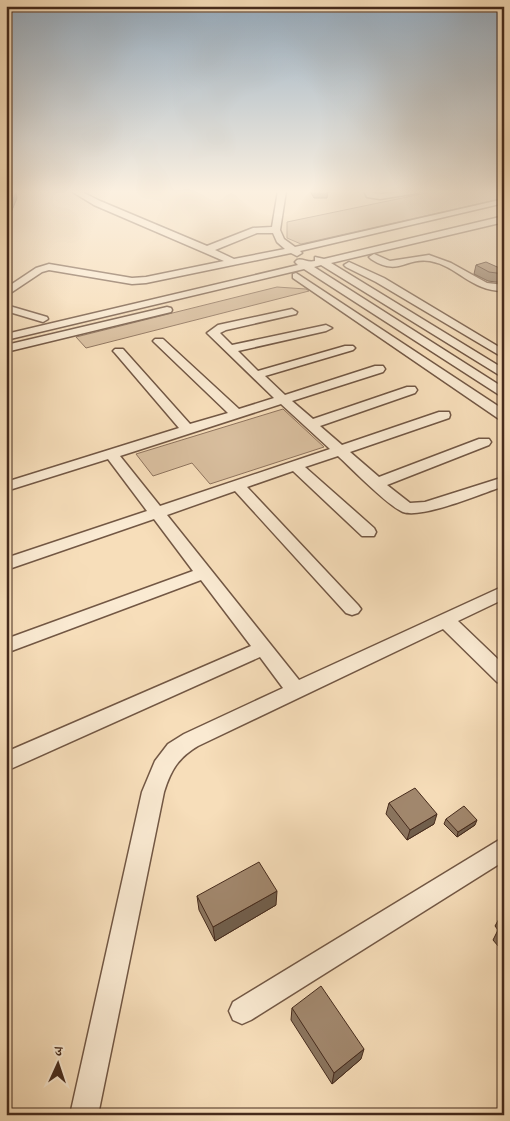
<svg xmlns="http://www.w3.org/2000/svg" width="510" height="1121" viewBox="0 0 510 1121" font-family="'EB Garamond','Noto Serif Devanagari',serif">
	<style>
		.green { fill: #d9bf9f; stroke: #8f745e }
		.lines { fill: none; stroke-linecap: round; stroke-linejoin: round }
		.minor-casing { stroke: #725744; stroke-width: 3 }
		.minor { fill: #faead2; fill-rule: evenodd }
		.wall { fill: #8b755f; stroke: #452a1c }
		.shaded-wall { fill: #715f4d; stroke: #452a1c }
		.building { fill: #a2886e; stroke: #452a1c }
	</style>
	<rect width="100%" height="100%" fill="#f7deba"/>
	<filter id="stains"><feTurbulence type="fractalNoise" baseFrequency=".004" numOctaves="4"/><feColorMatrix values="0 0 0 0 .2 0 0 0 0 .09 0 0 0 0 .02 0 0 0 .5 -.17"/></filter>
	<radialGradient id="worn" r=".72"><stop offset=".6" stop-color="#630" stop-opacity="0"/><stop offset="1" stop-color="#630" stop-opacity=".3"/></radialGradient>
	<g class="green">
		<polygon points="436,191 504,191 504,198 301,244 287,238 287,222"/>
		<polygon points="277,287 306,289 309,291 86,348 76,337"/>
		<polygon points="283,409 324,447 210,484 192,463 153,476 136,454"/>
	</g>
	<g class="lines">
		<g class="minor-casing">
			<g id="minor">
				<path d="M71,191H80L100,201L207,246L253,228L272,227L278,191H286L280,230L284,239L295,247L504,199V203L300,251L302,253L297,256L291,253L146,283L132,284L49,270L42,272L6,296V288L36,268L49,264L132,278L146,277L224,261L94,205ZM257,233H273L277,242L285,249L234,259L215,250Z"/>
				<path d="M364,191H372L373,193C389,196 405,189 421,191L417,193L380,199L367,197Z"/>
				<path d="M504,216V222L331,263L504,369V378L321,265L314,267L504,388V398L304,269L6,340V334L298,265L295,262L297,260C303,258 307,263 315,261V257L324,259Z"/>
				<path d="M374,254L390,261L429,255L451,263L487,283L504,285V291C470,291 458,266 430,261C405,257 399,277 371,259L369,257Z"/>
				<polygon points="349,262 384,278 504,350 504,358 376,282 346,267 344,265"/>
				<polygon points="296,273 504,410 504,420 499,419 293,278 293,274"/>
				<polygon points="6,305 47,317 48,319 43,322 6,311"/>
				<polygon points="167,307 171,308 172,310 171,312 6,352 6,345"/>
				<path d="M292,309L297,312L296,314L226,330L220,333L232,345L326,325L332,328L326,331L238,351L258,371L345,346H353L355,348L353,350L265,376L285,395L375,366H383L385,369L383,372L292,401L313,419L407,387H415L417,390L415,393L320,426L342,445L439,412H449L450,415L449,418L350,452L379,477L479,439H489L491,442L489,445L387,485L410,503L425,502L504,477V486C483,493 422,519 403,512C388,506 352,469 338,456L305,467L374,528L376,532L374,536H362L293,471L247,487L358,605L361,609L358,613L352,615L346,613L235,491L167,515L299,680L504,586V599L458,621L504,665V684L497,682L443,629L198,746C178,758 171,770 164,792L98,1115H70L142,792L155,761L168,744L184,734L283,688L260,657L6,771V752L251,646L201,580L6,653V639L193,571L154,519L6,570V558L147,511L108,459L6,491V482L179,428L115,353L113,351L115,349H123L190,424L228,413L155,343L153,341L155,339H163L239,409L274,398L207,333L218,325ZM281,404L330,449L160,506L120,456Z"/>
				<polygon points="504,837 504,861 251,1020 242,1024 233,1020 229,1011 233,1002"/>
			</g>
		</g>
		<use href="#minor" class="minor"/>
	</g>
	<g class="wall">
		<polygon points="310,191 328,191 327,198 314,198"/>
		<polygon points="476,265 504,270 504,283 488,281 474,274"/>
		<polygon points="389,803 434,824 407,840 386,814"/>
		<polygon points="446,819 475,825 457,837 444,824"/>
		<polygon points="197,896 276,905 215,941 199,910"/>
		<polygon points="504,914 504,953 493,940 498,930 495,926 500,917"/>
		<polygon points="292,1008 361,1059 332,1084 291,1020"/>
	</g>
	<g class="shaded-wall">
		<polygon points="16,192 17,198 6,225 6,216"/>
		<polygon points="437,814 434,824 407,840 410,830"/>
		<polygon points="477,820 475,825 457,837 458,832"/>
		<polygon points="277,891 276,905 215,941 213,927"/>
		<polygon points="364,1049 361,1059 332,1084 334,1073"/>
	</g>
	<g class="building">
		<polygon points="6,191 16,192 6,216"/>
		<polygon points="486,262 504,270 504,274 489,272 476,265"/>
		<polygon points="415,788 437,814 410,830 389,803"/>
		<polygon points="464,806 477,820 458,832 446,819"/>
		<polygon points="259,862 277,891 213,927 197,896"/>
		<polygon points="504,914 504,922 500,917"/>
		<polygon points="504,926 504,938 498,930"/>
		<polygon points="321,986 364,1049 334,1073 292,1008"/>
	</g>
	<linearGradient id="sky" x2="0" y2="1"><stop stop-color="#95acc0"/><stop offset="0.55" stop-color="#fbf0e0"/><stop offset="1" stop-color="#fbf0e0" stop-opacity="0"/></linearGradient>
	<rect width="510" height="348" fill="url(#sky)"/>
	<rect width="510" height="1121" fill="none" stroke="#f7deba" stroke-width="25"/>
	<rect x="8" y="8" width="495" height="1106" fill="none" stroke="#452a1c" stroke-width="2.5"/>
	<rect x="12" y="12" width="485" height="1096" fill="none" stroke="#452a1c"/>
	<g transform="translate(58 1064) rotate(3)" stroke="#faead2" stroke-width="4" paint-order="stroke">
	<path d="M0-4L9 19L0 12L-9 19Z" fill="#452a1c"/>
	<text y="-8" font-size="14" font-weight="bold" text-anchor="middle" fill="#452a1c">उ</text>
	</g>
	<rect width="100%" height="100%" filter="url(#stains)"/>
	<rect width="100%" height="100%" fill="url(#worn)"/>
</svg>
